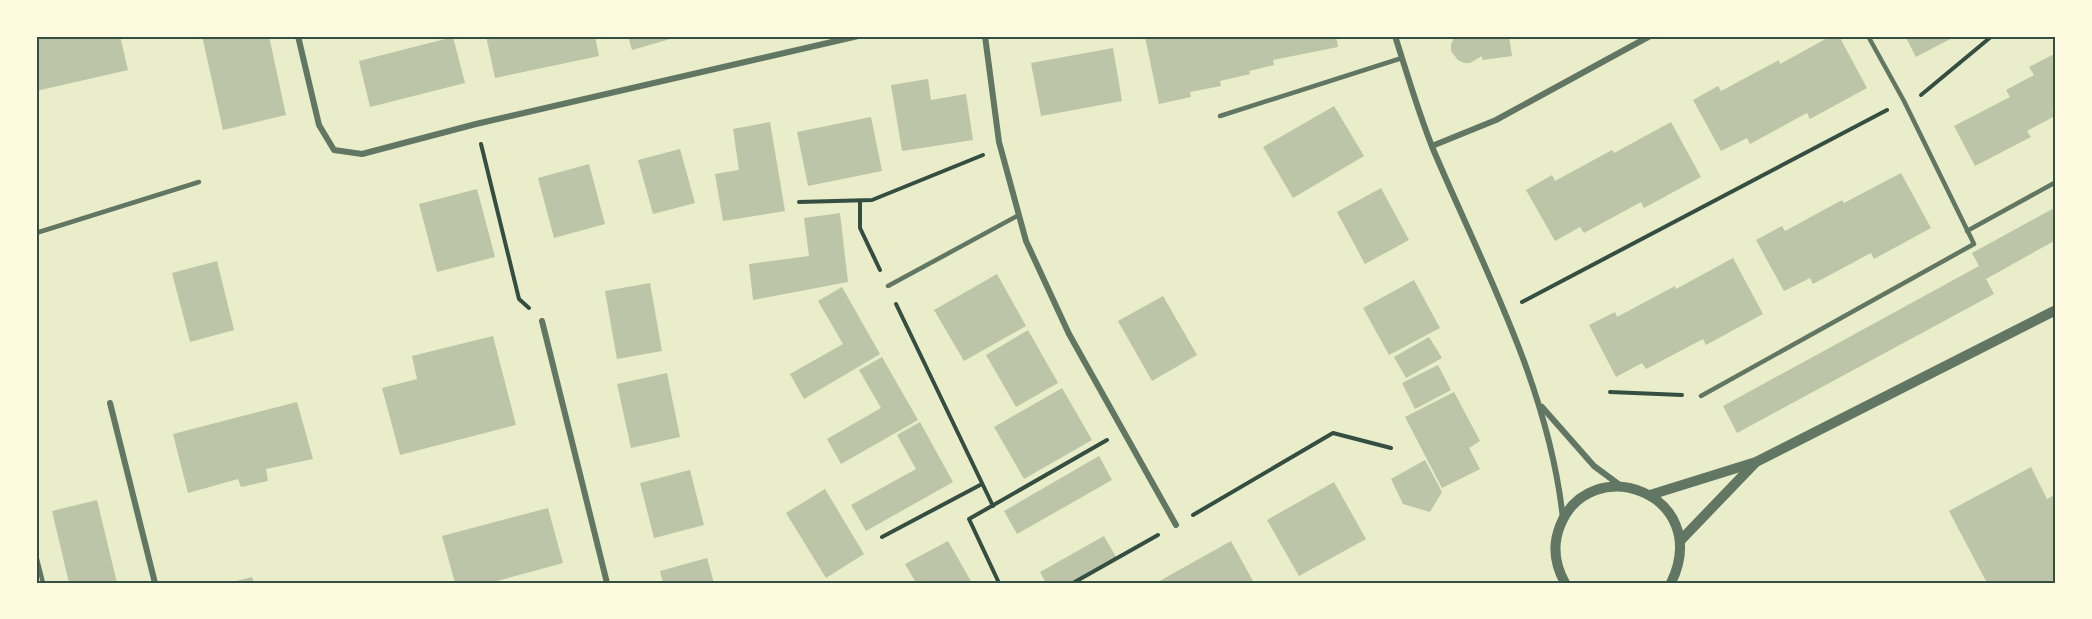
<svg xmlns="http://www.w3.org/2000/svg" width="2092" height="619" viewBox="0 0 2092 619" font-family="'Open Sans',sans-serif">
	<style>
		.building { fill: #bcc5a7 }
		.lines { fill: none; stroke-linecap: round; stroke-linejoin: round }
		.path { stroke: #344e41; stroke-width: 4 }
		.service { stroke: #617663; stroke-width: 4.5 }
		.minor { stroke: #617663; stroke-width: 6 }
		.tertiary { stroke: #617663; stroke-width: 10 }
		.neatline { fill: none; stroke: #344e41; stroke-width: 2 }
	</style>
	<rect width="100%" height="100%" fill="#e9edc9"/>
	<g class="building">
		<polygon points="36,36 120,36 128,70 36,91"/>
		<polygon points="202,36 269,36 286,115 223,130"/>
		<polygon points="486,36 595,36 599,56 495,78"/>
		<polygon points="628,36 677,36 677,37 632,50"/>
		<polygon points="1150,36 1336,36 1338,47 1273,60 1274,65 1249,71 1250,74 1220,81 1221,86 1190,92 1191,97 1159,104 1145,37"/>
		<polygon points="1455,36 1509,36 1512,56 1482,60 1482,56 1470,63 1464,63 1458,60 1451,51 1451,44"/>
		<polygon points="1831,36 1839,36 1867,88 1810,119 1807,113 1750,144 1747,138 1721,151 1693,100 1718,86 1721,91 1779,60 1780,64"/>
		<polygon points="1905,36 1956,36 1916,57"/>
		<polygon points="453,37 465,83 370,107 359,61"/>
		<polygon points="1113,48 1122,101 1041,116 1031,63"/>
		<polygon points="2056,53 2056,110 2052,111 2055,116 2027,131 2031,137 1975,166 1954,126 2010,97 2006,90 2034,75 2029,67"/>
		<polygon points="928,79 931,100 966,94 973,140 902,151 891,85"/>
		<polygon points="1334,106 1364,156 1293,198 1263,147"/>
		<polygon points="871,117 882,171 808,186 797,132"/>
		<polygon points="770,122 785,211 723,221 715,174 739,170 733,129"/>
		<polygon points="1671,122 1701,177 1644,208 1641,202 1584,233 1580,227 1555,241 1526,190 1552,175 1555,181 1612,150 1614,153"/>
		<polygon points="680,149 695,203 653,214 638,160"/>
		<polygon points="589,164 605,224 554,238 538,178"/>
		<polygon points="1901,173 1931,228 1874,259 1871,253 1813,284 1810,278 1784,291 1756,240 1782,226 1785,231 1842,200 1844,203"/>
		<polygon points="1381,188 1409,240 1365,264 1337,212"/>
		<polygon points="477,189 495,257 437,272 419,204"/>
		<polygon points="2056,207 2056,240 1986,279 1994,294 1737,433 1723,406 1979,266 1972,253"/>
		<polygon points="840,213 848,282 753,300 749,264 809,256 804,218"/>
		<polygon points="1733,258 1763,314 1706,345 1703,339 1646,369 1642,363 1616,377 1589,325 1615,312 1617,317 1675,286 1676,289"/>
		<polygon points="217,261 234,330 190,342 172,273"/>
		<polygon points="997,274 1026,326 964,361 934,310"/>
		<polygon points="1414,280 1440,328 1389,355 1363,308"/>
		<polygon points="650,283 662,351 617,359 605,291"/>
		<polygon points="842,287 880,354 804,399 790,374 843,344 818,301"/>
		<polygon points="1163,296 1197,355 1152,381 1118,321"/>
		<polygon points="1028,330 1058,383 1016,407 986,355"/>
		<polygon points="493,336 516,425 400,455 382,388 417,379 412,356"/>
		<polygon points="1429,337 1442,358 1406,378 1394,357"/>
		<polygon points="882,357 918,420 841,464 827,439 881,408 859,370"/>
		<polygon points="1438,365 1451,390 1415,409 1402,383"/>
		<polygon points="667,373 680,437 631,448 617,384"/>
		<polygon points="1062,388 1092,440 1024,479 994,427"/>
		<polygon points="1454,392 1480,441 1469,448 1480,469 1442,488 1405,417"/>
		<polygon points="297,402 313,459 266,469 268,481 241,487 238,479 188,493 173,434"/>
		<polygon points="920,422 953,482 866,531 851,505 916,469 897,435"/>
		<polygon points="1099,456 1112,480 1017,534 1004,511"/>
		<polygon points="1425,460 1442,492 1430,512 1403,504 1391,479"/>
		<polygon points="2031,467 2047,499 2056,494 2056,583 1987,583 1949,511"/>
		<polygon points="690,470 704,525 654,538 640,483"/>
		<polygon points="1334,482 1366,539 1299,576 1267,520"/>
		<polygon points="825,489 864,554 826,578 786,513"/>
		<polygon points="97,500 117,583 69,583 52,511"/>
		<polygon points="548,508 563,563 490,583 455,583 442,536"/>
		<polygon points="1104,536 1116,557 1072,583 1046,583 1040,572"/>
		<polygon points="948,541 972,583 916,583 905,564"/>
		<polygon points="1231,541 1254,583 1156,583"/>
		<polygon points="707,558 714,583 663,583 660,571"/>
		<polygon points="252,577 254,583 232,583 232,582"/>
	</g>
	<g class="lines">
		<g class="path">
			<polyline points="1921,95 1992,36"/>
			<polyline points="481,144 519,299 529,308"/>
			<polyline points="860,201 860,228 880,270"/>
			<polyline points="799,202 872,200 983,155"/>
			<polyline points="1522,302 1887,110"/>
			<polyline points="896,304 993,506"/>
			<polyline points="1610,392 1682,395"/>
			<polyline points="1193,515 1333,433 1391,448"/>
			<polyline points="882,537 982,484"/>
			<polyline points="999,583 969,519 1107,440"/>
			<polyline points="1073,583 1158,535"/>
		</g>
		<g class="service">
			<polyline points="1220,116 1402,58"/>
			<polyline points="1967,231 2056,182"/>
			<polyline points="36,233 199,182"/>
			<polyline points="888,286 1019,215"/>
			<polyline points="1701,396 1974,244 1904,101 1868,36"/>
			<polyline points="36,555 43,583"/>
		</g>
		<g class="minor">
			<polyline points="298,36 319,125 334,150 362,154 476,124 858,36"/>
			<polyline points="985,36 999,142 1026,241 1069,334 1176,525"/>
			<path d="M1395,36C1407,73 1418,112 1433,149C1484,269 1549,387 1563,519"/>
			<polyline points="1432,146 1496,120 1650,36"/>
			<polyline points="542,321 607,583"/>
			<polyline points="110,403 155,583"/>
			<polyline points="1542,407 1594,466 1621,486"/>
		</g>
		<g class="tertiary">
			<polyline points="1650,495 1756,462 2056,310"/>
			<polyline points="1680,541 1755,463"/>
			<path d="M1565,583C1555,565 1552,546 1560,526C1590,449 1714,494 1671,583"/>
		</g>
	</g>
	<rect width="2092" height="619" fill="none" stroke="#fefae0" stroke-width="75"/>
	<rect x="38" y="38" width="2016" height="544" class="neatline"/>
</svg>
